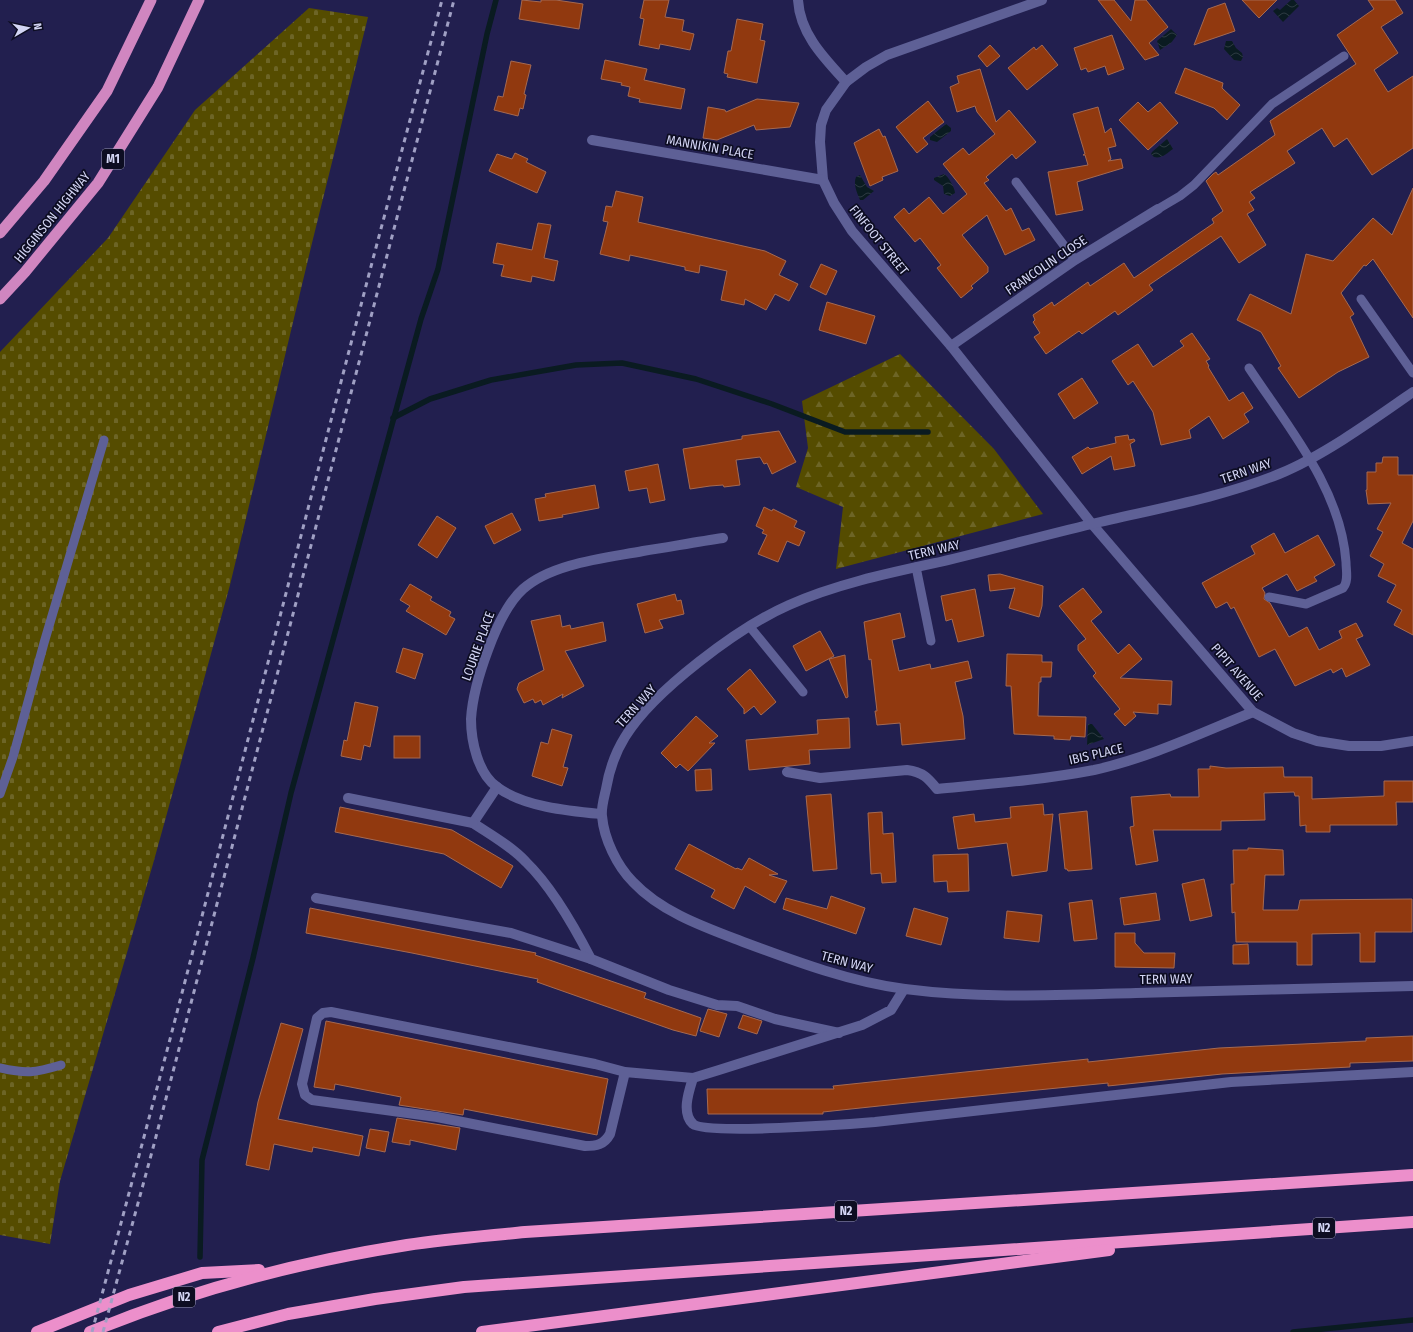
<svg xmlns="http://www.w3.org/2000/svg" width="1413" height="1332" viewBox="0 0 1413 1332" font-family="'Fira Sans Condensed',sans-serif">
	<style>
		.forest { fill: url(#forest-firs) }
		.cemetery { fill: url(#cemetery-stones) }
		.water { fill: url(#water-waves) }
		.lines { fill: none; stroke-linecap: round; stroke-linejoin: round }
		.stream { stroke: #0a1b21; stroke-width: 5.5 }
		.building { fill: #91390f; stroke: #a56951 }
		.service { stroke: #5e6096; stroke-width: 9 }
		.minor { stroke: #5e6096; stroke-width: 10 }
		.trunk { stroke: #d086c0; stroke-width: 11 }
		.motorway { stroke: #ec8fcb; stroke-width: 12 }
		.rail { stroke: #a0a0c4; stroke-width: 3; stroke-dasharray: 5 5; stroke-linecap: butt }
		.labels { text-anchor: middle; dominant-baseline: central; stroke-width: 3.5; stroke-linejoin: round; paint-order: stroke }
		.shield { fill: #0d0d22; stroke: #9899b5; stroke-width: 1 }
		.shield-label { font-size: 12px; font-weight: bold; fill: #d3d5f4 }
		.street-label { font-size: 13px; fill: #d3d5f4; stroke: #0d0d22 }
	</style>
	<defs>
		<pattern id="forest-firs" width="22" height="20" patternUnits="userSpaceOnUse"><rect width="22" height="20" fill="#554c00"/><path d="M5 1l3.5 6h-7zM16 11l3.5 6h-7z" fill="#6d6526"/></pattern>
		<pattern id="cemetery-stones" width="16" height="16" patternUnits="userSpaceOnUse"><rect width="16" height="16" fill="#554c00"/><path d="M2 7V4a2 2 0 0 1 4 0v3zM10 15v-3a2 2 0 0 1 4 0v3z" fill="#6d6526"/></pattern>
		<pattern id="water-waves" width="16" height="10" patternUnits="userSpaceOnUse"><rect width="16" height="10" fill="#0a1b21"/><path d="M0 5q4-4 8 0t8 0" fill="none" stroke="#2d3b42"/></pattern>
	</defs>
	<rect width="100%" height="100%" fill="#221f4f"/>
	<polygon class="forest" points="900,354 994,449 1043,514 836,569 843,507 796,487 808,448 802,401"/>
	<polygon class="cemetery" points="309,8 368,17 312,243 230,585 153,864 60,1181 50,1244 0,1235 0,352 108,238 195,110"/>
	<g class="water">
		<polygon points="1291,0 1294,0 1299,6 1283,22 1273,11 1277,8 1280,10"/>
		<polygon points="1171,29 1177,35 1171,43 1160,50 1157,41"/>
		<polygon points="1226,41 1232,41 1236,48 1242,53 1243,57 1241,61 1234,60 1224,49"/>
		<polygon points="946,124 951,128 951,131 937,142 930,140 930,137"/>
		<path d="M1167,139L1173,149C1167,153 1162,159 1154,157L1151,154L1152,152Z"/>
		<path d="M944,174C948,176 955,188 955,193L950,196L944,194L943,186L934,180V178Z"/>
		<path d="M860,175L867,187L874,191L863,200H860C857,193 853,184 856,177Z"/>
		<polygon points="1088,724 1092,724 1104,739 1087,745"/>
	</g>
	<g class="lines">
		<g class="stream">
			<polyline points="393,418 430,399 491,380 576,365 622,363 696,379 772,404 845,432 928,432"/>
			<polyline points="200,1257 202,1160 253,958 291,793 421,319 438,269 487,34 496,0"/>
			<polyline points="1293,1332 1413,1320"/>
		</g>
	</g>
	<g class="building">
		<polygon points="522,0 541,2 541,0 556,0 583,4 579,29 519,19"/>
		<polygon points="644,0 669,0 665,17 684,20 682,31 694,34 690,50 660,44 659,49 639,45 644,19 640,18"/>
		<polygon points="1098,0 1114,0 1131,21 1135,0 1146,0 1168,27 1149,43 1159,55 1145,60"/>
		<polygon points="1242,0 1277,0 1259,18"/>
		<polygon points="1368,0 1395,0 1403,13 1381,27 1398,53 1374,70 1388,92 1413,76 1413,148 1372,175 1347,138 1334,147 1322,128 1287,151 1295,163 1250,192 1255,198 1249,202 1254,210 1247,214 1266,245 1239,263 1221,236 1149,285 1153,290 1118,315 1115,311 1082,334 1079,331 1046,354 1034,337 1040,333 1033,322 1035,320 1033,315 1052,302 1054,306 1088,282 1090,286 1124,263 1134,278 1214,223 1212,219 1223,211 1206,181 1213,174 1216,172 1218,175 1275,135 1270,121 1356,64 1337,35 1374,9"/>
		<polygon points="1225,3 1235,31 1194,45 1208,9"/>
		<polygon points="737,19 763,24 760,40 765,41 757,83 727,77 728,74 724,73 728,51 731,51"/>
		<polygon points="1112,35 1124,69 1108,75 1105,66 1088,72 1086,68 1081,70 1074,48"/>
		<polygon points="990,45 1000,56 987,67 978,56"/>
		<polygon points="1042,45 1058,65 1027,90 1008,68 1034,47 1036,50"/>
		<polygon points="605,60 647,69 644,80 685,89 681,109 639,102 640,99 628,96 630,87 621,85 622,83 601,79"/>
		<polygon points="511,61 531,65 524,94 526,95 523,109 520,108 518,116 494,110 498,96 503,97"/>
		<polygon points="1185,68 1223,83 1222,88 1240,105 1227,120 1214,108 1175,93"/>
		<polygon points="980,69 996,122 1009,110 1036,142 1016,159 1012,154 986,177 989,180 984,183 1006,211 1011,208 1022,231 1029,228 1035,240 1005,255 987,215 962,235 988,267 988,272 971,286 973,288 961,298 937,268 941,265 920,238 915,242 894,217 904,208 909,214 929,197 943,214 967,194 943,164 963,148 969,155 995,134 977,112 975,106 957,112 950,87 959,83 957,76"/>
		<polygon points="757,99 799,103 790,127 756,130 754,125 717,140 703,138 708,107 725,110 726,112"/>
		<polygon points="928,101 944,122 923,138 928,144 917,153 896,127"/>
		<polygon points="1138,102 1148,112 1160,102 1178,123 1148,150 1119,120"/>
		<polygon points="1098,107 1105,133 1111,128 1116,146 1108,148 1111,159 1108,161 1121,159 1123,168 1077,182 1083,210 1056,215 1048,172 1088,165 1085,155 1083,155 1085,154 1073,114"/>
		<polygon points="879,129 883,137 885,136 898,171 882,177 883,180 870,186 854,143"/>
		<polygon points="515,153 528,159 526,162 546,172 537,193 489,171 497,154 512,159"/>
		<polygon points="1413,188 1413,318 1373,259 1366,266 1364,265 1341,293 1354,314 1350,317 1369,357 1338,372 1299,398 1278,368 1281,366 1261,332 1237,320 1250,294 1291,314 1306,254 1333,261 1373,218 1392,235"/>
		<polygon points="616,191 643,197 638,222 765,251 786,261 779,275 798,284 789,301 775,294 766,310 745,299 744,305 721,300 727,271 700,265 699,273 685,270 685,267 630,255 629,261 600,254 608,222 603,221 606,206 612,207"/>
		<polygon points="538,223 551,225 544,258 558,261 554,281 532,276 531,282 501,276 504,265 493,263 497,243 532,250"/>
		<polygon points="821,264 837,271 826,295 810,287"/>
		<polygon points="827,302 875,316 866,344 819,330"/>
		<polygon points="1192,333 1210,359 1206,361 1209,366 1208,367 1229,401 1243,392 1253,408 1244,414 1249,422 1223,439 1209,416 1189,430 1191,438 1161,445 1153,412 1133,381 1128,385 1112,361 1138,344 1153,367 1184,346 1180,341"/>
		<polygon points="1082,378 1098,403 1074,419 1058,394"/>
		<polygon points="779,431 796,462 772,474 767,463 764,464 760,457 736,460 740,485 724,487 723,485 710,486 690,489 683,449 742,439 742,436"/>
		<polygon points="1128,435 1129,440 1134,439 1135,441 1130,444 1135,466 1114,470 1111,456 1082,474 1072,457 1088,447 1090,449 1116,443 1115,437"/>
		<polygon points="1383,457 1398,457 1398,475 1413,475 1413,521 1402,543 1413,549 1413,635 1394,625 1402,610 1387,602 1396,585 1378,576 1384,564 1370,556 1383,532 1377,529 1391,503 1368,504 1366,490 1367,490 1367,472 1376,472 1376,463 1382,463"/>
		<polygon points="658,464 665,500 650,503 647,488 629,491 625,471"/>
		<polygon points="595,485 599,508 562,515 563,517 539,521 535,499 546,497 545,494"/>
		<polygon points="764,507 772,511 773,509 797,521 794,527 805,532 799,546 787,541 778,562 758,554 767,535 762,533 764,530 756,526"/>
		<polygon points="512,513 521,530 494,544 485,526"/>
		<polygon points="437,516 456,528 437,558 418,545"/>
		<polygon points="1274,533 1285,553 1318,535 1335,565 1314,577 1317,581 1297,591 1287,574 1262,588 1265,593 1264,599 1270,603 1289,637 1307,627 1319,650 1342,638 1339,631 1356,623 1363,636 1356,639 1370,665 1346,677 1342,668 1333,673 1331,669 1295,686 1275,649 1259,657 1234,607 1231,609 1227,602 1216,608 1202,583 1255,554 1251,546"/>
		<polygon points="1000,574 1043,586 1042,606 1039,617 1009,608 1015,588 990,591 988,575"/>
		<polygon points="410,584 432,597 430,600 451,612 449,616 455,619 446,635 406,611 410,606 400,600"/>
		<polygon points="1083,588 1102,612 1091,621 1118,654 1129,644 1142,659 1120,678 1172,681 1171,705 1158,704 1158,714 1133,712 1136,716 1125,726 1114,714 1120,709 1093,676 1096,673 1078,650 1078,645 1086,639 1059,606"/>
		<polygon points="975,589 984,636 958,642 952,619 946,621 941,596"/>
		<polygon points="675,594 677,601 681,600 684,614 659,620 663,628 645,633 637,604"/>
		<polygon points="900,613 905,637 892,640 899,671 930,664 931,669 968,661 972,678 955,682 963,716 965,739 902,745 900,723 877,725 875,711 877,711 871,659 869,660 864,622"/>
		<polygon points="560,615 562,627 570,625 571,629 603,622 606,641 565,651 584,686 562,698 563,694 543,705 541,700 535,703 533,699 524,703 517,689 519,683 544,670 531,621"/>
		<polygon points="820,631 834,656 806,671 793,646"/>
		<polygon points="403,648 423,654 415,679 396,672"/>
		<polygon points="1007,654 1042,655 1042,662 1052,662 1051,677 1041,677 1041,682 1039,682 1038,716 1086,717 1085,737 1071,736 1070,740 1054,739 1054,736 1014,734 1011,686 1006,686"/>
		<polygon points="845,655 848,697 846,698 829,659"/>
		<polygon points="750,669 776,702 761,715 754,706 744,714 744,709 727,689"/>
		<polygon points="355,702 378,707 370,747 364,745 361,760 341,756 344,740 347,741"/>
		<polygon points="696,716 718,736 709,743 715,743 688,771 680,764 676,768 661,753"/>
		<polygon points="849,718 850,748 809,750 810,764 749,770 746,740 818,734 817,720"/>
		<polygon points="552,729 572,735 563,767 568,768 562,786 532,776 541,742 548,744"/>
		<rect x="394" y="736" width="26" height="22"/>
		<polygon points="1210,766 1226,768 1283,767 1284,777 1312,777 1312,799 1384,796 1384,781 1413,781 1413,802 1396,802 1397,825 1330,825 1330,832 1306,832 1306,825 1300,826 1299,796 1295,796 1294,792 1264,793 1265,820 1221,821 1221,830 1153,830 1158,861 1136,865 1130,827 1134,826 1131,797 1170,794 1171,797 1199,797 1198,769 1210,769"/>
		<polygon points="711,769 712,790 696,791 695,770"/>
		<polygon points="831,794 837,869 813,871 806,796"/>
		<polygon points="1043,804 1044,815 1053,814 1047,871 1012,876 1007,843 958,849 953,817 974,814 975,822 1011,818 1010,807"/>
		<polygon points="340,807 452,830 513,866 501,888 444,854 335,832"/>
		<polygon points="1087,811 1092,869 1068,871 1067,869 1065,869 1059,814"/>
		<polygon points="882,812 883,834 893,833 896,882 882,883 881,873 871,874 868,813"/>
		<polygon points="689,844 736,869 737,868 742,870 749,858 778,874 769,875 787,881 775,903 745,886 734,909 711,897 715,890 675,869"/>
		<polygon points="1248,848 1283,850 1284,875 1265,875 1263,910 1298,910 1300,900 1412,899 1412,932 1375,932 1375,962 1360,962 1360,933 1312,934 1312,965 1297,965 1297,942 1236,942 1235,912 1232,913 1231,884 1234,884 1233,850 1248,850"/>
		<polygon points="968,854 969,891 948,892 947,881 934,882 933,855"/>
		<polygon points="1204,879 1212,916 1190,921 1182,884"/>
		<polygon points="1156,893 1160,920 1124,925 1120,898"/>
		<polygon points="831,896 865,908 856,934 783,909 786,898 827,909"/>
		<polygon points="1092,900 1097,939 1074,941 1069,903"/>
		<polygon points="310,908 536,953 535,955 646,993 644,998 701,1018 696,1036 673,1030 537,982 538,979 412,953 306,933"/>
		<polygon points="914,908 948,918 941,945 906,936"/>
		<polygon points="1007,911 1042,915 1039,942 1004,938"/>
		<polygon points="1115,933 1135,933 1135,943 1144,953 1175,953 1174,968 1115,967"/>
		<polygon points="1248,944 1249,964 1233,964 1233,945"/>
		<polygon points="708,1009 727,1014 719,1037 700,1031"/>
		<polygon points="743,1015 762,1021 757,1034 738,1028"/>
		<polygon points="326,1021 608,1079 597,1135 464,1109 463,1115 399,1105 401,1097 335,1084 334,1090 314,1087"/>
		<polygon points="281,1023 303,1029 278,1119 363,1136 359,1156 313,1147 312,1152 274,1144 269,1170 246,1165 258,1102"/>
		<polygon points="1413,1036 1413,1061 1350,1063 1350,1067 1222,1074 1108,1086 1108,1083 907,1103 823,1112 823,1114 708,1114 707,1089 834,1089 833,1086 1088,1059 1088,1062 1219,1048 1366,1041 1366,1038"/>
		<polygon points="397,1118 460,1128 456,1150 410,1140 410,1145 392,1142"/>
		<polygon points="370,1129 389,1132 385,1152 366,1148"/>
	</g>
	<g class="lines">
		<g class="service">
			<polyline points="1016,182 1075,260"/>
			<polyline points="1158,209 1180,196 1194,185 1272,104 1344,56"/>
			<polyline points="1361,299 1413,373"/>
			<path d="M1249,368C1288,427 1341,489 1346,562C1346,571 1349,581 1343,588L1306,604L1269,597"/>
			<polyline points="916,567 931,641"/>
			<polyline points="750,627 803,692"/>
			<polyline points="0,794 13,757 44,643 104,440"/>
			<path d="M0,1068C27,1074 34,1073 61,1065"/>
		</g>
		<g class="minor">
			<path d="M798,0C800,34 824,58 846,82"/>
			<polyline points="1042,0 887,55 866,67 846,82 826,110 821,125 820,142 823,180 834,203 852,231 951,346 1092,524 1253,712 1293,733 1317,741 1349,746 1381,746 1413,741"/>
			<polyline points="592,140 823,180"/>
			<polyline points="951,346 1075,260 1158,209"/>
			<path d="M1413,392C1373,420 1323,456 1279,474C1219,498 1155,509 1092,524C1041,536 991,550 940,562C889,573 836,584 789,605C739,627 653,691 625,737C615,753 609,771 606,789C604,798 601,808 602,816C604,839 617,866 633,882C662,913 707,928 746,943C797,962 851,982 905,989C982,999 1059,995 1136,993C1228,991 1321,988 1413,986"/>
			<path d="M787,772L820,778L907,770C923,772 928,778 937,789C989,784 1042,780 1094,770C1149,758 1201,733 1253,712"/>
			<path d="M497,787L473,823C491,835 511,846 526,862C551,886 575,928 591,959L669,990L717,1005L737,1006L775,1019L839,1033"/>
			<polyline points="348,798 473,823"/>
			<path d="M601,814C569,811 524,807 497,787C478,774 471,741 471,719C473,685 497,612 523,589C552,563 606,558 643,551C669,547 696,542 723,538"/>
			<polyline points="316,898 511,933 591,959"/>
			<path d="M625,1072L595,1064L331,1012L323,1013L317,1018L302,1084L305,1095L312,1100L437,1117L585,1146C596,1146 604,1145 610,1134L625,1072L693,1078L719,1070L862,1025L891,1010L904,989"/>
			<path d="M693,1078C689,1091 681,1113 693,1124C706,1135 850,1124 875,1122L1231,1082L1413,1072"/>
		</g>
		<g class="trunk">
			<polyline points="0,233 44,181 107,91 151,0"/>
			<polyline points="0,299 25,272 98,183 158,87 199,0"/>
		</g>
		<g class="motorway">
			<polyline points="37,1332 129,1295 202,1273 259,1270"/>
			<path d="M90,1332C192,1290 299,1262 407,1245C446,1239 486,1236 525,1232L1413,1175"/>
			<polyline points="218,1332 288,1314 375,1299 464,1287 1413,1222"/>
			<polyline points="482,1332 1109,1250"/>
		</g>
		<g class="rail">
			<polyline points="92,1332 169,1043 374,255 442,0"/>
			<polyline points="103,1332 153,1148 454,0"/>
		</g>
	</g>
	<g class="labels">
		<g class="shield">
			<rect x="102" y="149" width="22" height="20" rx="3"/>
			<rect x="835" y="1201" width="22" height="20" rx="3"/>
			<rect x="1313" y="1218" width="22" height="20" rx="3"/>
			<rect x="173" y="1287" width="22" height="20" rx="3"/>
		</g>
		<g class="shield-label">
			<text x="113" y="159">M1</text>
			<text x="846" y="1211">N2</text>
			<text x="1324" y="1228">N2</text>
			<text x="184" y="1297">N2</text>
		</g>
		<g class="street-label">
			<text transform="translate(710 147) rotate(10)">MANNIKIN PLACE</text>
			<text transform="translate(52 217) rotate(-51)">HIGGINSON HIGHWAY</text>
			<text transform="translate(879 240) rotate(51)">FINFOOT STREET</text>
			<text transform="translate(1046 265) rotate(-34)">FRANCOLIN CLOSE</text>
			<text transform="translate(1246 471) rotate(-19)">TERN WAY</text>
			<text transform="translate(934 550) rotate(-13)">TERN WAY</text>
			<text transform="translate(478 646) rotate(-70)">LOURIE PLACE</text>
			<text transform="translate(1237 672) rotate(49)">PIPIT AVENUE</text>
			<text transform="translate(636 706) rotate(-48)">TERN WAY</text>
			<text transform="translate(1096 754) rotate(-13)">IBIS PLACE</text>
			<text transform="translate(847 962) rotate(15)">TERN WAY</text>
			<text transform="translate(1166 979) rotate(-1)">TERN WAY</text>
		</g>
	</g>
	<g transform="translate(28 28) rotate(81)" stroke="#0d0d22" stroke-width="3" paint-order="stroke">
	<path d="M0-3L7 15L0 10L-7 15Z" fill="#d3d5f4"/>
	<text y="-6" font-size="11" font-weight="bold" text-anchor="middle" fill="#d3d5f4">N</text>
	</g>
</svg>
